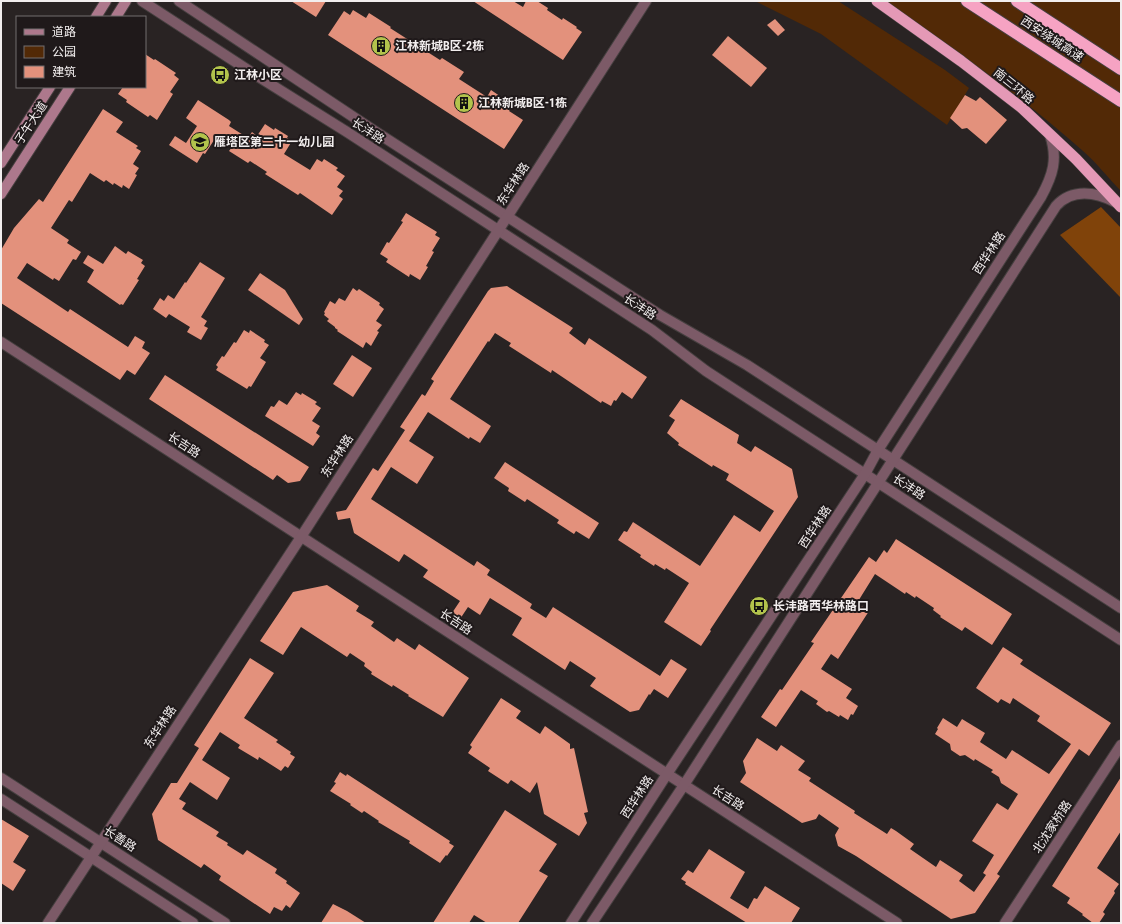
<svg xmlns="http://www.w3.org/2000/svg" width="1122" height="924" viewBox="0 0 1122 924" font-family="'Roboto Condensed','Noto Sans SC',sans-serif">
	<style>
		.green { fill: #522906 }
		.forest { fill: #80430a }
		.building { fill: #e3917c }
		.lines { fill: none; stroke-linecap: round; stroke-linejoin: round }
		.tertiary-casing { stroke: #453f3f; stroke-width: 12 }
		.secondary-casing { stroke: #453f3f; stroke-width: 12 }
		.trunk-casing { stroke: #453f3f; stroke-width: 12 }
		.motorway-casing { stroke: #453f3f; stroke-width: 14 }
		.tertiary { stroke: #7c5a67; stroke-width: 10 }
		.secondary { stroke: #ad788c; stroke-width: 10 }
		.trunk { stroke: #e499b6; stroke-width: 11 }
		.motorway { stroke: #f6a3c3; stroke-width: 12 }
		.labels { text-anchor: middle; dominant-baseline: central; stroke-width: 4; stroke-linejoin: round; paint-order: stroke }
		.street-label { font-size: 12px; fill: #f2eeee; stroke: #1f191a }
		.poi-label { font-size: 12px; font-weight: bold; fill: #f2eeee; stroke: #1f191a; text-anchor: start }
	</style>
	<rect width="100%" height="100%" fill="#292323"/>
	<g class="green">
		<polygon points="755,1 838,1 945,70 969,88 947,125 821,34"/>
		<path d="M886,1H1121V191C1108,178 1097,163 1083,151C1021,96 954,48 886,1Z"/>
	</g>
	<polygon class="forest" points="1101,207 1121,228 1121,298 1060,235"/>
	<g class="building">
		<polygon points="291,1 326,1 316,17"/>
		<polygon points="473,1 513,1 523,7 526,1 537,1 548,8 547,10 562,20 563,18 577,27 576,28 582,32 563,60"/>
		<polygon points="353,10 366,18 369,13 391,27 390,28 440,60 442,58 464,72 459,79 487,97 491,90 513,105 509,111 523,120 504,149 328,35 344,11 350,15"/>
		<polygon points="775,19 785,30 778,36 767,25"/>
		<polygon points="728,36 767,68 751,87 712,55"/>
		<polygon points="145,54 154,60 155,59 176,73 174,75 179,79 170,92 173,94 157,120 150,115 148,117 126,102 127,100 118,94 123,87 145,87"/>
		<polygon points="965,95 976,101 980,97 1007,120 986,144 967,128 962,129 950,118"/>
		<polygon points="198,100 229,120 231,122 229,126 248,138 252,132 257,136 265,124 274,130 275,128 288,136 287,138 292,141 284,154 310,170 317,159 322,162 324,159 338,168 336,170 345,176 337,187 343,191 339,196 343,199 332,215 300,193 298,195 265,174 267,172 250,161 248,163 229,151 232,147 216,137 205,154 203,153 197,163 169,145 175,136 186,143 197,126 186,118"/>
		<polygon points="103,109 123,122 116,132 138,146 136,148 141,151 133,164 139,168 135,174 137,175 129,189 123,185 122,188 114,183 113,185 106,180 104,182 90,173 72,202 69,200 51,228 69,240 67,243 81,252 76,260 73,259 59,281 54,278 53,280 27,263 17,278 68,312 70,309 128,347 135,336 145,342 142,348 150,353 135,375 127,370 120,380 1,303 1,250 14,228 39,199 43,202"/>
		<polygon points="406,213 437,232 435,235 440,238 432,251 434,252 426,266 428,267 420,280 410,274 409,277 386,262 388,259 380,254 387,242 389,243 403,222 401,221"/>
		<polygon points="115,246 126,254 128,251 143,260 141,263 145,266 137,279 139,280 123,305 121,304 120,305 87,282 94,270 83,263 88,255 103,264"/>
		<polygon points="200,262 225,278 201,317 207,321 204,326 208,328 201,340 187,332 190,327 169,314 166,318 153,309 160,298 164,301 168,295 174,299 185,282 186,283"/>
		<polygon points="260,273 285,290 303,319 299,325 248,290"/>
		<polygon points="507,286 573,328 569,333 585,345 589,338 647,377 632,399 622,392 616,401 614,400 611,406 602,401 601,403 552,370 551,373 509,346 511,343 495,333 489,342 488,341 450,399 491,426 480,443 470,437 469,439 428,412 409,441 434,457 417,484 391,467 371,499 474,566 477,561 490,570 487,575 532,604 530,608 546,618 553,607 660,676 671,659 687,669 668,698 654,689 650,695 649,694 639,710 630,712 590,686 596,678 570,661 565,670 512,635 522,618 490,598 480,615 468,607 460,619 452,613 460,601 423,577 428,570 404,554 399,562 354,533 350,518 338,520 336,512 346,510 373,468 378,471 405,430 400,427 422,394 425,396 434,381 431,379 488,291 491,288"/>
		<polygon points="353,288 357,291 359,289 380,303 379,305 384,309 376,321 382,325 377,331 379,332 371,346 366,342 363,348 337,331 338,330 335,328 335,327 327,321 329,319 324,315 325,313 324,312 330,301 335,304 339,298 345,301"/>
		<polygon points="244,330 249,333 250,330 265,340 264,342 269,345 260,358 266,362 251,387 249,386 247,389 216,370 218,367 216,365 222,356 224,357 234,342 236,343"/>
		<polygon points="352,355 372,368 353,397 333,384"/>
		<polygon points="165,375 309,467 300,481 288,483 277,475 273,480 149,399"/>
		<polygon points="296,392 301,395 302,393 317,402 315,404 321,408 312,421 320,426 316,433 320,436 313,446 265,416 271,406 274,407 279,400 287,405"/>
		<polygon points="681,399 739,435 737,443 751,452 755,446 792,469 798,497 710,630 711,631 701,646 664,622 689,583 666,568 665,570 655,564 654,566 640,557 641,555 618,540 624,531 627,532 633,522 700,566 734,515 760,532 774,511 726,480 729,474 713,465 712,467 678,445 679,443 667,433 675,420 669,416"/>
		<polygon points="505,462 599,523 589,539 576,531 574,534 557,523 559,520 527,499 525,502 508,491 509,488 494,478"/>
		<polygon points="896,539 1012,614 992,645 965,627 962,631 940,617 941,616 933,610 934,608 916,596 915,598 906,592 905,594 875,574 857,603 869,611 838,659 831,654 821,669 852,689 846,698 858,706 853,715 851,714 848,720 840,715 839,717 829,711 827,712 816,704 818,701 801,690 776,727 761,717 780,689 782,690 814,643 811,642 869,557 876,562 884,550 887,553"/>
		<polygon points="327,585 359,606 356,611 374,622 371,626 394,642 397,638 415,650 419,644 469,678 443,717 408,696 409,695 393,685 392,687 371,674 372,672 364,666 365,663 350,653 347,657 301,627 283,655 260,641 293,592"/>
		<polygon points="1003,647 1023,660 1020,664 1111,723 1089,756 1079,749 997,874 1000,876 975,913 951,919 856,856 838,846 835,835 839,828 819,814 816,819 802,823 740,782 746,773 743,761 757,738 777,751 781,745 805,761 798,770 811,778 809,781 855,811 854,813 887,834 891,828 896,831 914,844 910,849 936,867 940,860 963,875 959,881 974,892 986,875 983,873 994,855 972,841 997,803 1008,810 1018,794 1001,783 999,777 991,772 993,770 975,759 974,761 965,755 960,756 951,750 950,744 935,734 938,729 937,728 943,718 957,727 962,719 985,733 980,742 1006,759 1012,750 1049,774 1071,744 1037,721 1040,716 1013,698 1010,704 1001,699 998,703 976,688"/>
		<polygon points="250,658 274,673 244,718 278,740 276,742 291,752 290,754 295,757 288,768 285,766 281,771 259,757 258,760 238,748 240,745 220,732 202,760 230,778 217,800 190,782 179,799 186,803 182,809 219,832 216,836 228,843 227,845 243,855 247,850 277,869 275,873 287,881 286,883 300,893 290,908 286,905 282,911 274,907 270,914 219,880 221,876 204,864 201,868 158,840 152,814 171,783 177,783 199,748 194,745"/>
		<polygon points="501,698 521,711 516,718 540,734 545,726 570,744 570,749 574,748 588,812 584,813 587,823 579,836 544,814 537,782 530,793 511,780 508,784 488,771 490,768 468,753 472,747 470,745"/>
		<polygon points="340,772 346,776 347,774 450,841 449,843 454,846 447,856 446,855 440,863 409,843 410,841 378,822 379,821 364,811 362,813 350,805 351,804 330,791 336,783 334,782"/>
		<polygon points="1121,777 1121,831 1097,868 1119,884 1114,891 1115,893 1103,912 1105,914 1099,923 1093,923 1082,915 1083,914 1067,903 1070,898 1052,886"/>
		<polygon points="505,810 557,844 539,871 548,876 518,923 487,923 474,915 469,923 433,923"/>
		<polygon points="1,819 29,836 13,862 26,870 13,891 1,883"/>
		<polygon points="709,849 745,872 730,898 748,909 754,898 757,899 765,886 800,908 791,923 747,923 685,884 686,882 681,879 688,870 693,873"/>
		<polygon points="333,904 347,911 366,923 321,923"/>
	</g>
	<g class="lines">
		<g class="tertiary-casing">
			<g id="tertiary">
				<polyline points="142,1 251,72 347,132 652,330 706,371 1121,640"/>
				<polyline points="179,1 376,132 660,315 747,365 1121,608"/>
				<polyline points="1,342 897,923"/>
				<polyline points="1,778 225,923"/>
				<polyline points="1,799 193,923"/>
				<polyline points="48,923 301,537 646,1"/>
				<path d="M571,923L667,774L865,474L878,450L1041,197C1053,175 1058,159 1050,135"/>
				<path d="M592,923L684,785L1056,206C1072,188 1096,192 1115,202"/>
				<polyline points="1005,923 1121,745"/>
			</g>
		</g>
		<g class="secondary-casing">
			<g id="secondary">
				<polyline points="96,17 106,1"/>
				<polyline points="116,17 126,1"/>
				<polyline points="1,163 50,87"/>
				<polyline points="1,194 70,87"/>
			</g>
		</g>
		<g class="trunk-casing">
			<polyline id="trunk" points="877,1 961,61 1022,108 1076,159 1121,207"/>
		</g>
		<g class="motorway-casing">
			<g id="motorway">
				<polyline points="967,1 1121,101"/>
				<polyline points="1017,1 1121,69"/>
			</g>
		</g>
		<use href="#tertiary" class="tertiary"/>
		<use href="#secondary" class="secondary"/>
		<use href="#trunk" class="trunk"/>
		<use href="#motorway" class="motorway"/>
	</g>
	<defs>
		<g id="building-disc" transform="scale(1)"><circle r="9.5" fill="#b2c34c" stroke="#1f191a"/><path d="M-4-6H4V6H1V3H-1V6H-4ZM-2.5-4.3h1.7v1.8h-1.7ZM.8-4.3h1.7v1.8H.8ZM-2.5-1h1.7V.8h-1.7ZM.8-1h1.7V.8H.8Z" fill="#111"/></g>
		<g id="bus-disc" transform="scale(1)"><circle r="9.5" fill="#b2c34c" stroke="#1f191a"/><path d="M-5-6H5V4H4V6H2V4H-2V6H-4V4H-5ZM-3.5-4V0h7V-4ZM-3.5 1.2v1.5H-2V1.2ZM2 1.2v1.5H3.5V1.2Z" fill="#111"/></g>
		<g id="school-disc" transform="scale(1)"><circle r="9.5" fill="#b2c34c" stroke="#1f191a"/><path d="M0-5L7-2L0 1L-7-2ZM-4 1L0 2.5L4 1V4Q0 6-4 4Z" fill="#111"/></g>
	</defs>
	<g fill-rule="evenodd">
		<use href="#building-disc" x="381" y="46"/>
		<use href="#bus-disc" x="220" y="75"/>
		<use href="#building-disc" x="464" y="103"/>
		<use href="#school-disc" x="200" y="142"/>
		<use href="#bus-disc" x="759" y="606"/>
	</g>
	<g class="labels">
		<g class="street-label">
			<text transform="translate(1052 39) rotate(33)">西安绕城高速</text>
			<text transform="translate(1014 86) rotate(39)">南三环路</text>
			<text transform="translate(31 123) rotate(-57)">子午大道</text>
			<text transform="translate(368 131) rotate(33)">长沣路</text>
			<text transform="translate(513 184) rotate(-57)">东华林路</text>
			<text transform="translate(989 253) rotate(-57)">西华林路</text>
			<text transform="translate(640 307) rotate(33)">长沣路</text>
			<text transform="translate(184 445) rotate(33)">长吉路</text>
			<text transform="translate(337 456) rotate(-57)">东华林路</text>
			<text transform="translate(909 487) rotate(33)">长沣路</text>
			<text transform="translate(815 527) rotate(-57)">西华林路</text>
			<text transform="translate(456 622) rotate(33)">长吉路</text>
			<text transform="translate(160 727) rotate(-57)">东华林路</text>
			<text transform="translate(637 797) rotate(-57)">西华林路</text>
			<text transform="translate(728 798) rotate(33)">长吉路</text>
			<text transform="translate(1052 827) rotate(-57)">北沈家桥路</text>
			<text transform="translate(120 839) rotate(33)">长善路</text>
		</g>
		<g class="poi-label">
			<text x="395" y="46">江林新城B区-2栋</text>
			<text x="234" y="75">江林小区</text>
			<text x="478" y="103">江林新城B区-1栋</text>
			<text x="214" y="142">雁塔区第二十一幼儿园</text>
			<text x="773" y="606">长沣路西华林路口</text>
		</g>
	</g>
	<rect width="1122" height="924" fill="none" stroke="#f2eeee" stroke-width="4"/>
	<rect x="16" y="16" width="130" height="72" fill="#1f191a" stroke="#736e6f"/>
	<rect x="24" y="29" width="20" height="6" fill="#ad788c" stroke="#736e6f"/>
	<text x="52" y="36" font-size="12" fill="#f2eeee">道路</text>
	<rect x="24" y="46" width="20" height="12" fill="#522906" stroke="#736e6f"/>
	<text x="52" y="56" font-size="12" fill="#f2eeee">公园</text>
	<rect x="24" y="66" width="20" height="12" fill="#e3917c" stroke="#736e6f"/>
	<text x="52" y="76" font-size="12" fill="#f2eeee">建筑</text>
</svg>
